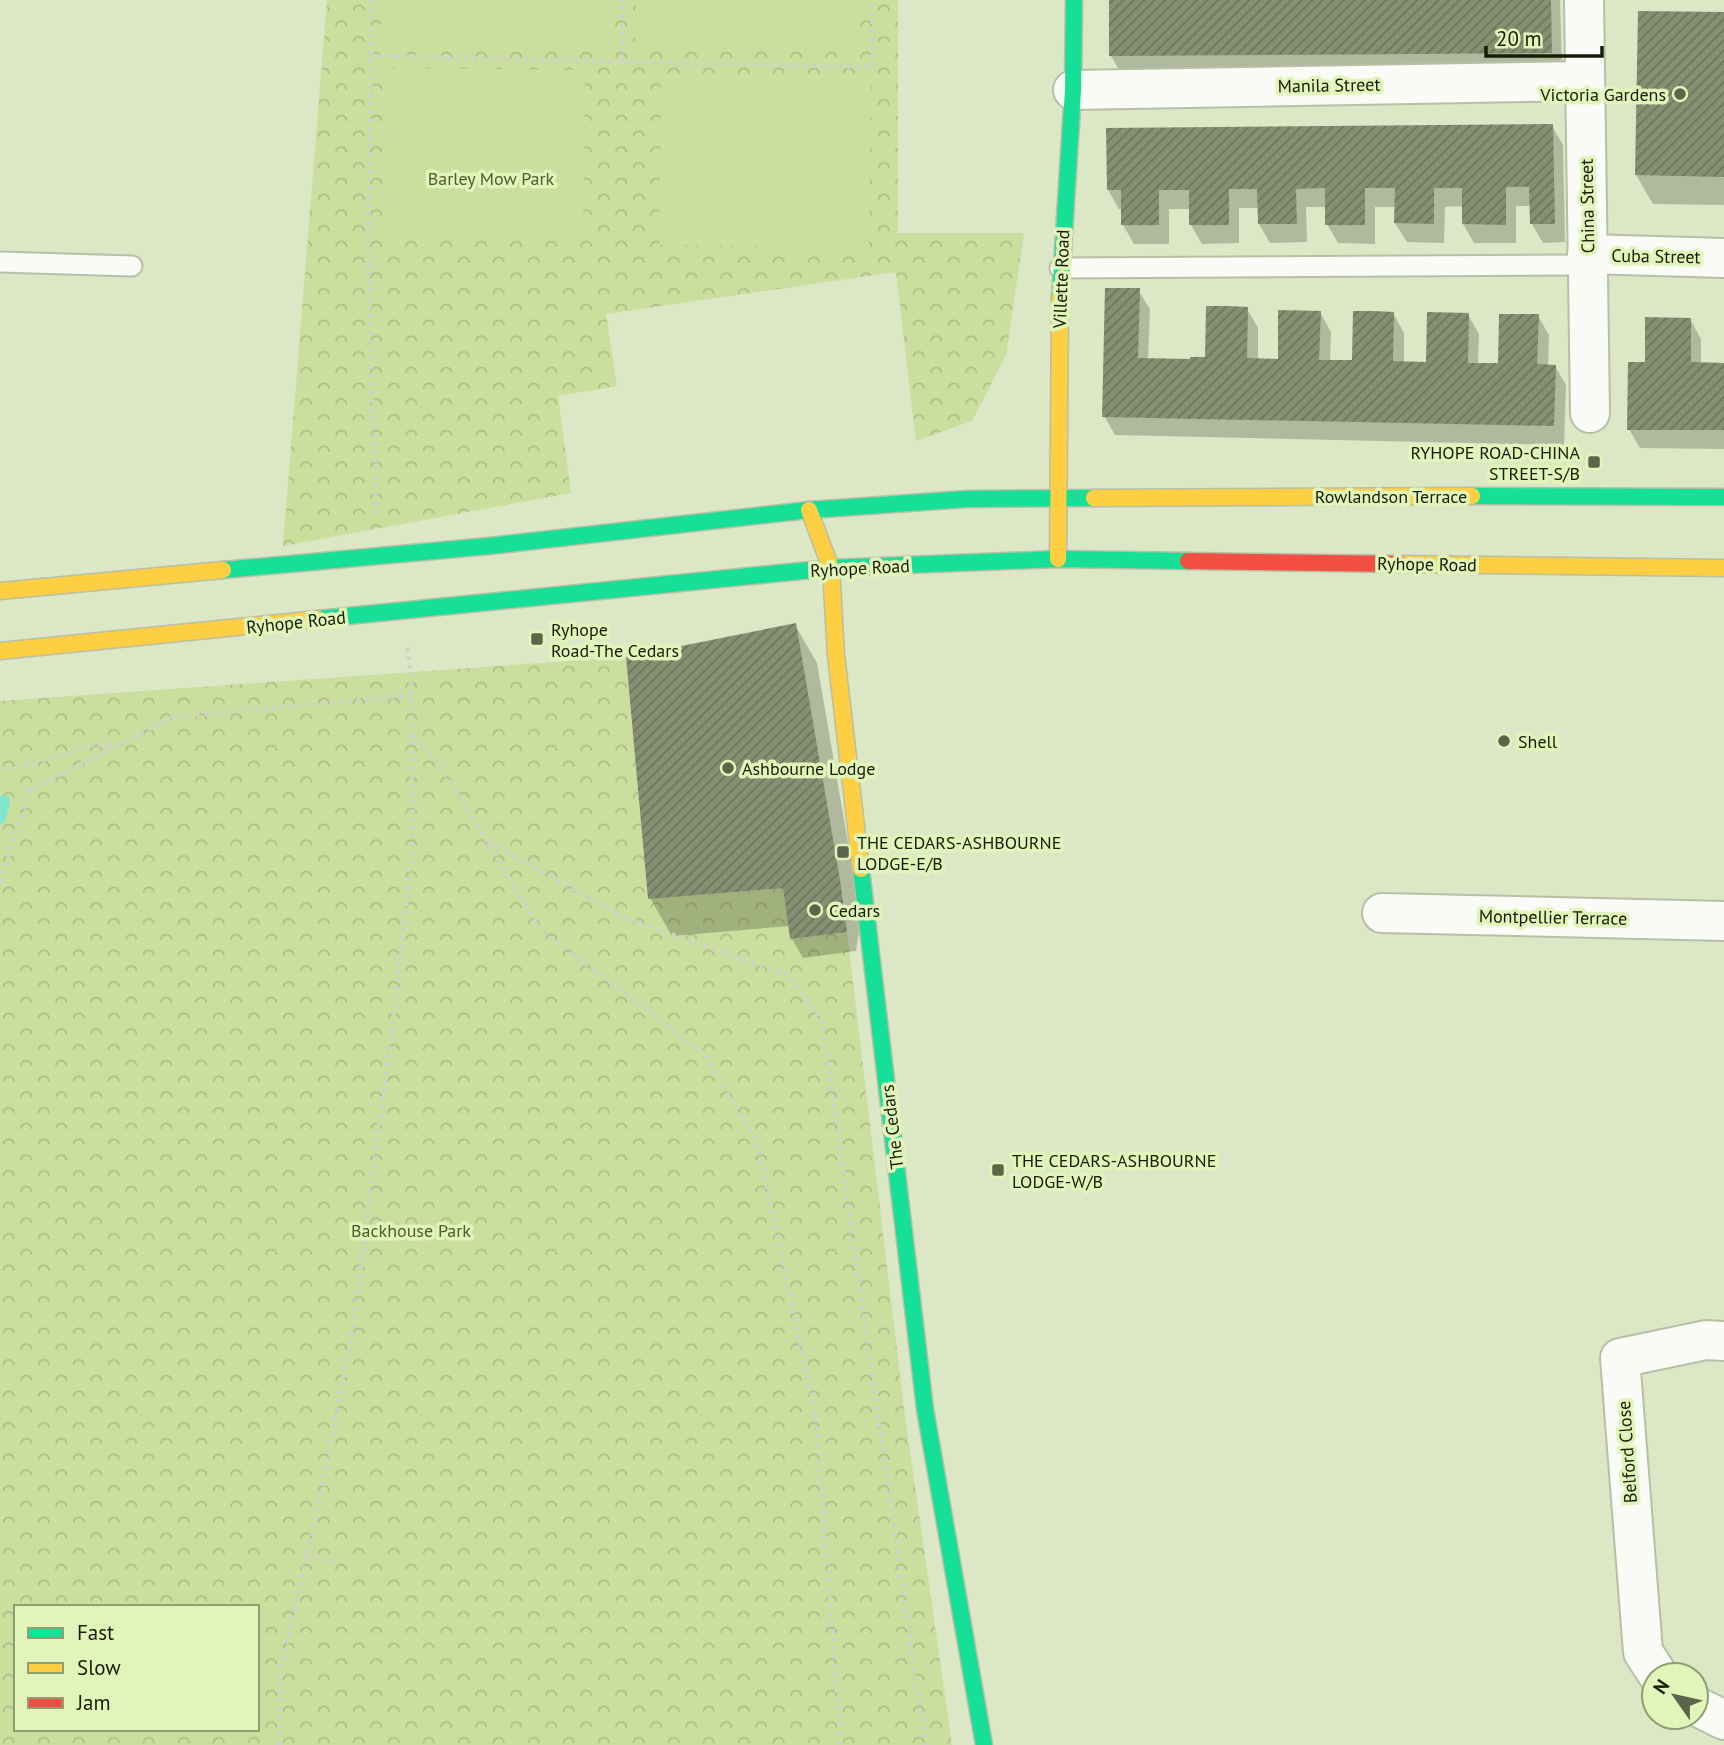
<svg xmlns="http://www.w3.org/2000/svg" width="1724" height="1745" viewBox="0 0 1724 1745" font-family="'PT Sans',sans-serif">
	<style>
		.park { fill: url(#park-crowns); fill-rule: evenodd }
		.pitch { fill: #cade9d }
		.shadow { fill: #0003 }
		.lines { fill: none; stroke-linecap: round; stroke-linejoin: round }
		.stream { stroke: #7ee7cf; stroke-width: 12 }
		.building { fill: url(#building-hatch) }
		.lane-casing { stroke: #b7bfa5; stroke-width: 23 }
		.street-casing { stroke: #b7bfa5; stroke-width: 42 }
		.fast-casing { stroke: #b7bfa5; stroke-width: 19 }
		.slow-casing { stroke: #b7bfa5; stroke-width: 19 }
		.jam-casing { stroke: #b7bfa5; stroke-width: 19 }
		.path { stroke: #ced2c8; stroke-width: 4.5; stroke-dasharray: 3.5 5; stroke-linecap: butt }
		.lane { stroke: #fafbf6; stroke-width: 19 }
		.street { stroke: #fafbf6; stroke-width: 38 }
		.fast { stroke: #16e098; stroke-width: 16 }
		.slow { stroke: #ffcf43; stroke-width: 16 }
		.jam { stroke: #f24e42; stroke-width: 16 }
		.poi-dot { fill: #5c6449; stroke: #e1f4b9; stroke-width: 2.5 }
		.labels { text-anchor: middle; dominant-baseline: central; stroke-width: 7; stroke-linejoin: round; paint-order: stroke }
		.street-label { font-size: 18px; fill: #171d06; stroke: #e1f4b9 }
		.poi-label { font-size: 18px; fill: #171d06; stroke: #e1f4b9; text-anchor: start }
		.park-label { font-size: 18px; fill: #4f5d2b; stroke: #e1f4b9 }
	</style>
	<defs>
		<pattern id="park-crowns" width="20" height="18" patternUnits="userSpaceOnUse" patternTransform="scale(1.75)"><rect width="20" height="18" fill="#cade9d"/><path d="M2 6a3 3 0 1 1 6 0M12 15a3 3 0 1 1 6 0" fill="none" stroke="#adbe86"/></pattern>
		<pattern id="building-hatch" width="6" height="6" patternUnits="userSpaceOnUse" patternTransform="scale(1.75)"><rect width="6" height="6" fill="#878f72"/><path d="M-1 1l2-2M0 6l6-6M5 7l2-2" fill="none" stroke="#6d745c"/></pattern>
	</defs>
	<rect width="100%" height="100%" fill="#dce7c6"/>
	<g class="park">
		<polygon points="327,0 898,0 898,233 1024,233 1006,355 972,421 916,441 896,272 606,314 617,386 558,396 571,493 283,546"/>
		<path d="M626,657L648,898L783,888L790,939L847,932L904,1409L952,1745H0V701ZM16,1607H257V1729H16Z"/>
	</g>
	<g class="pitch">
		<polygon points="381,0 610,0 609,49 380,43"/>
		<polygon points="636,0 860,0 860,50 635,48"/>
		<polygon points="384,68 585,70 583,241 383,239"/>
		<polygon points="661,79 871,81 869,247 659,245"/>
	</g>
	<g class="shadow">
		<polygon points="1110,0 1560,0 1562,72 1122,75 1111,56"/>
		<polygon points="1724,14 1724,205 1653,204 1636,175"/>
		<polygon points="1552,126 1563,145 1565,242 1543,243 1532,224 1531,206 1516,206 1516,243 1474,243 1463,224 1463,206 1445,207 1444,243 1407,242 1395,223 1396,207 1375,207 1375,244 1338,243 1327,224 1327,207 1306,207 1307,242 1270,243 1259,224 1259,208 1239,208 1239,243 1202,244 1191,225 1191,209 1169,209 1169,244 1134,244 1123,225 1123,209 1119,209 1108,190"/>
		<polygon points="1138,290 1150,309 1148,360 1207,359 1247,309 1258,328 1258,360 1279,360 1320,312 1331,332 1330,362 1354,362 1393,313 1404,333 1404,363 1428,364 1468,315 1479,334 1478,365 1499,365 1538,316 1549,335 1548,366 1555,366 1566,385 1564,445 1115,435 1104,416"/>
		<polygon points="1690,319 1701,339 1701,364 1724,364 1724,449 1640,448 1629,429 1646,364"/>
		<polygon points="795,625 817,663 861,918 856,951 803,958 792,939 790,926 672,936 650,898"/>
	</g>
	<g class="lines">
		<polyline class="stream" points="0,818 4,801"/>
	</g>
	<g class="building">
		<polygon points="1109,0 1551,0 1552,53 1109,56"/>
		<polygon points="1638,11 1724,12 1724,177 1635,175"/>
		<polygon points="1553,124 1555,224 1530,224 1529,187 1506,187 1506,225 1462,224 1462,188 1434,188 1434,224 1394,223 1395,188 1365,188 1365,225 1325,225 1325,188 1296,189 1297,224 1258,224 1257,189 1229,189 1229,225 1189,225 1189,190 1159,190 1159,225 1121,225 1121,190 1107,190 1106,128"/>
		<polygon points="1105,288 1140,288 1138,358 1190,359 1190,357 1205,357 1206,306 1228,306 1248,307 1247,358 1278,359 1278,310 1321,311 1319,360 1352,360 1353,311 1374,311 1394,312 1393,361 1426,362 1427,312 1469,313 1468,363 1498,363 1499,314 1539,314 1537,364 1556,365 1554,426 1102,417"/>
		<polygon points="1645,317 1691,318 1691,362 1724,363 1724,430 1627,430 1628,362 1645,362"/>
		<polygon points="796,623 840,880 847,932 790,939 783,888 648,899 626,657"/>
	</g>
	<g class="lines">
		<g class="lane-casing">
			<g id="lane">
				<polyline points="0,262 132,266"/>
				<polyline points="1060,268 1588,265"/>
			</g>
		</g>
		<g class="street-casing">
			<g id="street">
				<polyline points="1584,0 1590,413"/>
				<polyline points="1073,90 1585,81"/>
				<polyline points="1587,254 1724,258"/>
				<polyline points="1382,913 1724,921"/>
				<polyline points="1658,1675 1643,1652 1620,1358 1706,1340 1724,1341"/>
				<polyline points="1696,1706 1724,1720"/>
			</g>
		</g>
		<g class="fast-casing">
			<g id="fast">
				<polyline points="1060,298 1073,90 1074,0"/>
				<polyline points="1472,496 1724,497"/>
				<polyline points="223,570 489,546 809,510 967,499 1094,498"/>
				<polyline points="318,619 831,568 1058,559 1188,561"/>
				<polyline points="861,869 925,1409 984,1745"/>
			</g>
		</g>
		<g class="slow-casing">
			<g id="slow">
				<polyline points="1094,498 1472,496"/>
				<polyline points="809,510 831,568 836,655 861,869"/>
				<polyline points="1058,559 1060,298"/>
				<polyline points="1400,564 1724,568"/>
				<polyline points="0,591 223,570"/>
				<polyline points="0,651 318,619"/>
			</g>
		</g>
		<g class="jam-casing">
			<polyline id="jam" points="1188,561 1400,564"/>
		</g>
		<g class="path">
			<polyline points="372,0 368,246 376,517"/>
			<polyline points="371,56 872,67 873,0"/>
			<polyline points="622,61 622,0"/>
			<polyline points="412,735 442,767 541,930 704,1053 756,1139 816,1416 841,1745"/>
			<polyline points="0,768 14,768 51,759 89,745 111,745"/>
			<polyline points="490,843 626,918 789,976 822,1022 917,1689 927,1745"/>
			<polyline points="0,882 30,790 172,717 411,695"/>
			<polyline points="306,1555 336,1562"/>
			<polyline points="279,1745 281,1667 317,1511 352,1334 394,1013 413,841 411,673 407,648"/>
		</g>
		<use href="#lane" class="lane"/>
		<use href="#street" class="street"/>
		<use href="#fast" class="fast"/>
		<use href="#slow" class="slow"/>
		<use href="#jam" class="jam"/>
	</g>
	<g class="poi-dot">
		<circle cx="1680" cy="94" r="7"/>
		<rect x="1587" y="455" width="14" height="14" rx="3.5"/>
		<rect x="530" y="632" width="14" height="14" rx="3.5"/>
		<circle cx="1504" cy="741" r="7"/>
		<circle cx="728" cy="768" r="7"/>
		<rect x="836" y="845" width="14" height="14" rx="3.5"/>
		<circle cx="815" cy="910" r="7"/>
		<rect x="991" y="1163" width="14" height="14" rx="3.5"/>
	</g>
	<g class="labels">
		<g class="street-label">
			<text transform="translate(1329 85) rotate(-1)">Manila Street</text>
			<text transform="translate(1587 206) rotate(-91)">China Street</text>
			<text transform="translate(1656 256) rotate(1)">Cuba Street</text>
			<text transform="translate(1061 279) rotate(-88)">Villette Road</text>
			<text x="1391" y="496">Rowlandson Terrace</text>
			<text transform="translate(1427 564) rotate(1)">Ryhope Road</text>
			<text transform="translate(860 568) rotate(-3)">Ryhope Road</text>
			<text transform="translate(296 622) rotate(-6)">Ryhope Road</text>
			<text transform="translate(1553 917) rotate(1)">Montpellier Terrace</text>
			<text transform="translate(892 1127) rotate(-97)">The Cedars</text>
			<text transform="translate(1627 1452) rotate(-94)">Belford Close</text>
		</g>
		<g class="poi-label">
			<text x="1666" y="94" text-anchor="end">Victoria Gardens</text>
			<text x="1580" y="452" text-anchor="end">RYHOPE ROAD-CHINA<tspan x="1580" dy="21">STREET-S/B</tspan></text>
			<text x="551" y="629">Ryhope<tspan x="551" dy="21">Road-The Cedars</tspan></text>
			<text x="1518" y="741">Shell</text>
			<text x="742" y="768">Ashbourne Lodge</text>
			<text x="857" y="842">THE CEDARS-ASHBOURNE<tspan x="857" dy="21">LODGE-E/B</tspan></text>
			<text x="829" y="910">Cedars</text>
			<text x="1012" y="1160">THE CEDARS-ASHBOURNE<tspan x="1012" dy="21">LODGE-W/B</tspan></text>
		</g>
		<g class="park-label">
			<text x="491" y="178">Barley Mow Park</text>
			<text x="411" y="1230">Backhouse Park</text>
		</g>
	</g>
	<rect x="14" y="1605" width="245" height="126" fill="#e1f4b9" stroke="#909e71" stroke-width="2"/>
	<rect x="28" y="1628" width="35" height="10" fill="#16e098" stroke="#909e71" stroke-width="2"/>
	<text x="77" y="1640" font-size="21" fill="#171d06">Fast</text>
	<rect x="28" y="1663" width="35" height="10" fill="#ffcf43" stroke="#909e71" stroke-width="2"/>
	<text x="77" y="1675" font-size="21" fill="#171d06">Slow</text>
	<rect x="28" y="1698" width="35" height="10" fill="#f24e42" stroke="#909e71" stroke-width="2"/>
	<text x="77" y="1710" font-size="21" fill="#171d06">Jam</text>
	<g transform="translate(1675 1696) rotate(304)"><circle r="33" fill="#e1f4b9" stroke="#909e71" stroke-width="2"/>
	<path d="M0-5L12 26L0 18L-12 26Z" fill="#5c6449"/>
	<text y="-10" font-size="19" font-weight="bold" text-anchor="middle" fill="#171d06">N</text>
	</g>
	<path d="M1486 46v10h116v-10" fill="none" stroke="#171d06" stroke-width="3.5"/>
	<text x="1496" y="46" font-size="21" fill="#171d06" stroke="#e1f4b9" stroke-width="5" paint-order="stroke">20 m</text>
</svg>
